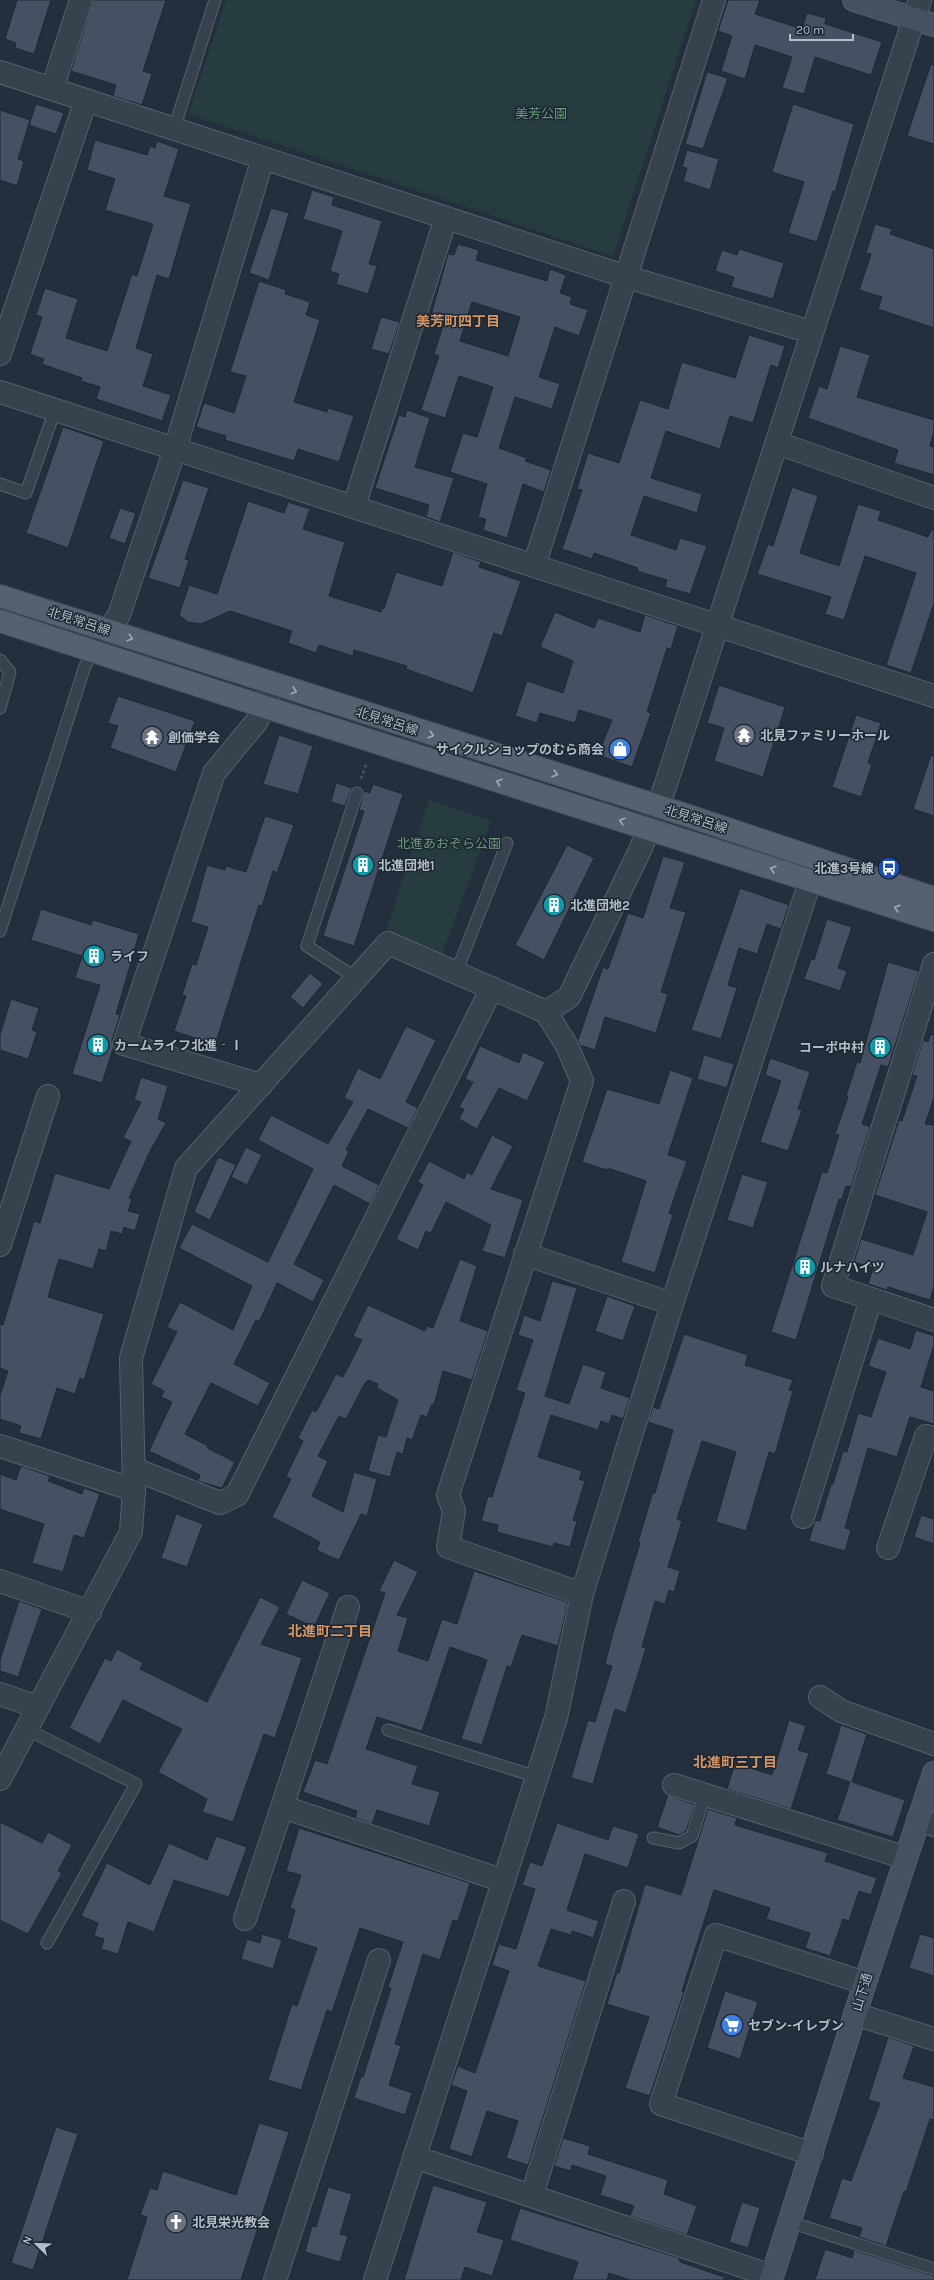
<svg xmlns="http://www.w3.org/2000/svg" width="934" height="2280" viewBox="0 0 934 2280" font-family="Karla,'Noto Sans JP',sans-serif">
	<style>
		.green { fill: #263c3f }
		.building { fill: #455162; stroke: #1f2835; fill-rule: evenodd }
		.lines { fill: none; stroke-linecap: round; stroke-linejoin: round }
		.lane-casing { stroke: #565f6c; stroke-width: 13 }
		.street-casing { stroke: #565f6c; stroke-width: 24 }
		.secondary-casing { stroke: #565f6c; stroke-width: 24 }
		.primary-casing { stroke: #414a57; stroke-width: 24 }
		.path { stroke: #44595c; stroke-width: 2.5; stroke-dasharray: 3 3; stroke-linecap: butt }
		.lane { stroke: #38414e; stroke-width: 11 }
		.street { stroke: #38414e; stroke-width: 22 }
		.secondary { stroke: #465061; stroke-width: 22 }
		.primary { stroke: #56606e; stroke-width: 22 }
		.oneway { stroke: #a1aab7 }
		.labels { text-anchor: middle; dominant-baseline: central; stroke-width: 3; stroke-linejoin: round; paint-order: stroke }
		.park-label { font-size: 13px; fill: #6b9a76; stroke: #1d2633 }
		.street-label { font-size: 13px; fill: #b4bcc9; stroke: #1d2633 }
		.poi-label { font-size: 13px; font-weight: bold; fill: #b4bcc9; stroke: #1d2633; text-anchor: start }
		.neighbourhood-label { font-size: 14px; font-weight: bold; fill: #d59563; stroke: #1d2633 }
	</style>
	<rect width="100%" height="100%" fill="#242f3e"/>
	<g class="green">
		<polygon points="226,0 696,0 613,256 188,114"/>
		<polygon points="429,800 491,821 442,955 386,931"/>
	</g>
	<g class="building">
		<polygon points="17,0 51,0 34,54 15,48 16,43 5,39"/>
		<polygon points="93,0 166,0 143,71 152,74 142,105 113,96 116,85 71,71"/>
		<polygon points="728,0 760,0 755,14 802,29 807,13 826,18 825,24 882,42 871,75 815,57 804,94 782,88 792,57 755,45 745,79 721,71 732,36 718,31"/>
		<polygon points="931,64 934,65 934,144 907,136"/>
		<polygon points="707,72 728,78 703,149 685,144"/>
		<polygon points="36,104 64,113 56,134 29,125"/>
		<polygon points="793,104 854,124 835,192 833,191 817,242 788,233 804,182 772,172"/>
		<polygon points="0,110 30,120 18,159 24,161 17,186 0,180"/>
		<polygon points="95,140 147,155 150,146 155,148 157,141 179,149 164,196 191,204 169,279 157,275 136,348 153,354 143,386 171,395 162,421 96,399 100,387 81,381 82,378 42,364 44,359 30,354 42,317 36,315 45,288 78,299 66,338 107,351 132,274 137,276 153,224 105,210 115,179 87,170"/>
		<polygon points="687,150 719,159 710,190 683,181 687,168 682,167"/>
		<polygon points="312,190 334,197 332,205 382,221 369,264 377,266 368,294 336,284 339,274 330,271 342,231 303,219"/>
		<polygon points="271,208 289,213 269,280 249,273"/>
		<polygon points="875,224 892,229 890,234 934,249 934,328 878,309 882,297 859,290 871,254 866,253"/>
		<path d="M458,244L479,250L476,260L547,281L550,269L566,275L560,293L572,297L570,304L588,310L579,336L555,327L539,377L560,384L552,409L515,397L499,448L527,458L525,461L551,470L544,492L523,484L507,538L483,530L486,519L478,517L487,484L450,472L463,433L477,437L493,387L459,376L445,418L421,410L439,356L434,354L444,323L430,319L448,254L454,255ZM472,302L520,317L508,356L460,341Z"/>
		<polygon points="739,249 784,263 773,299 731,287 734,277 715,271 722,250 737,255"/>
		<polygon points="259,281 286,290 285,294 310,302 306,315 320,320 294,402 327,412 328,408 354,416 339,462 298,449 294,461 225,440 226,436 196,427 204,403 234,413 246,376 230,372"/>
		<polygon points="381,317 400,322 389,354 371,349"/>
		<polygon points="749,335 785,346 778,368 771,365 753,423 730,416 720,449 666,431 651,478 702,494 697,513 644,496 631,535 676,550 680,538 707,546 690,594 665,587 667,580 637,571 638,568 594,553 592,559 562,549 582,490 577,489 588,453 619,463 640,400 668,409 682,362 735,378"/>
		<polygon points="840,346 870,355 857,397 934,420 934,431 930,446 934,447 934,475 894,463 898,450 808,418 819,386 827,389"/>
		<polygon points="407,410 430,418 415,467 454,478 440,522 426,517 429,505 375,488 399,415 405,417"/>
		<polygon points="63,427 104,441 68,548 26,533"/>
		<polygon points="183,480 209,488 185,559 189,560 180,588 148,578"/>
		<polygon points="792,487 818,496 800,553 839,566 858,504 881,511 878,520 928,537 931,530 934,530 934,603 911,673 886,665 916,573 865,556 844,620 825,614 831,597 757,574 768,544 773,546"/>
		<polygon points="248,501 284,513 288,502 310,509 303,529 345,542 329,596 381,612 382,608 384,609 396,572 442,586 453,552 481,562 479,567 521,581 502,636 494,633 473,693 406,669 407,666 354,650 353,656 319,645 316,653 288,643 292,631 230,611 201,624 188,622 179,615 189,585 217,594"/>
		<polygon points="120,508 136,513 125,544 109,538"/>
		<polygon points="555,612 594,628 598,618 640,632 645,615 678,626 671,649 667,648 647,712 651,713 632,767 598,755 612,720 579,710 575,723 540,713 537,723 515,716 527,681 563,693 573,661 540,647"/>
		<polygon points="719,685 785,707 763,777 714,761 724,728 707,723"/>
		<polygon points="118,696 195,721 176,772 110,748 118,726 108,723"/>
		<polygon points="856,715 881,723 868,763 872,765 861,797 832,787"/>
		<polygon points="279,735 313,746 298,794 263,784"/>
		<polygon points="931,755 934,756 934,816 913,809"/>
		<polygon points="336,783 352,788 345,806 331,802"/>
		<polygon points="373,784 403,794 354,946 323,936 364,811 359,810 364,791 370,793"/>
		<polygon points="265,816 294,825 277,873 273,871 262,906 259,905 215,1045 174,1031 186,996 182,995 192,964 196,965 208,927 191,922 207,865 225,870 226,866 246,872"/>
		<polygon points="567,845 594,858 544,960 515,945"/>
		<polygon points="663,856 685,862 670,908 686,912 661,992 668,994 656,1033 605,1017 595,1050 580,1045 578,1040 603,967 608,969 628,913 643,918"/>
		<polygon points="740,888 789,905 781,929 767,924 757,954 739,948 728,985 737,988 721,1039 691,1030"/>
		<polygon points="41,909 91,925 93,920 139,934 116,1014 120,1015 112,1040 113,1049 102,1083 72,1074 100,985 75,978 82,956 31,940"/>
		<polygon points="827,919 852,927 838,968 847,971 840,991 804,979 811,959 814,960"/>
		<polygon points="888,962 919,971 888,1067 881,1065 862,1124 870,1127 851,1187 846,1186 842,1199 839,1199 796,1340 771,1332 822,1172 827,1173 839,1135 835,1134 848,1097 846,1096 857,1062 860,1063"/>
		<polygon points="310,973 323,984 303,1008 290,997"/>
		<polygon points="11,999 39,1008 32,1030 37,1032 28,1059 0,1050 0,1035"/>
		<polygon points="406,1026 436,1040 406,1102 418,1108 408,1128 368,1109 346,1150 349,1151 342,1166 379,1185 370,1204 334,1185 294,1264 324,1280 313,1302 277,1283 259,1322 256,1320 234,1364 270,1383 258,1406 211,1383 185,1434 208,1446 207,1448 235,1462 222,1488 201,1482 198,1481 200,1475 149,1451 172,1402 161,1397 164,1391 151,1384 177,1332 167,1327 180,1302 233,1330 252,1286 179,1248 192,1224 268,1262 313,1169 258,1140 271,1115 328,1144 353,1102 344,1098 358,1068 380,1079"/>
		<polygon points="931,1034 934,1035 934,1098 925,1124 934,1125 934,1286 930,1300 888,1287 887,1290 868,1284 873,1268 854,1262 861,1239 913,1255 927,1212 875,1195 899,1120 902,1121 917,1076 912,1075 923,1040 928,1042"/>
		<polygon points="480,1046 519,1063 523,1052 545,1062 527,1101 499,1088 477,1129 459,1119 464,1109 459,1107 473,1082 465,1079"/>
		<polygon points="704,1055 734,1064 727,1088 697,1079"/>
		<polygon points="770,1058 810,1072 798,1109 802,1110 788,1151 760,1142 781,1081 765,1075"/>
		<polygon points="670,1070 693,1078 668,1155 687,1161 669,1213 673,1215 655,1273 621,1262 646,1181 608,1168 607,1170 582,1162 607,1089 659,1104"/>
		<polygon points="141,1077 168,1086 158,1119 166,1123 150,1151 129,1198 132,1199 128,1211 140,1214 135,1231 124,1227 122,1234 111,1231 106,1251 99,1249 93,1269 59,1259 48,1297 104,1314 84,1380 80,1378 75,1394 57,1388 41,1439 19,1433 21,1426 0,1419 0,1395 8,1371 0,1368 0,1324 3,1325 34,1221 40,1223 55,1173 109,1189 131,1141 123,1138 141,1102 134,1100"/>
		<polygon points="492,1135 513,1146 491,1189 523,1200 505,1258 482,1251 491,1225 446,1202 431,1233 426,1231 418,1250 396,1239 423,1185 418,1182 429,1161 464,1179 467,1172 472,1175"/>
		<polygon points="246,1147 262,1155 247,1185 231,1177"/>
		<polygon points="218,1157 236,1165 210,1220 194,1212"/>
		<polygon points="742,1174 768,1182 753,1228 727,1220"/>
		<polygon points="460,1259 477,1266 460,1321 488,1331 472,1380 443,1371 434,1405 432,1404 427,1417 421,1415 412,1440 407,1438 403,1454 397,1452 390,1477 368,1471 378,1435 386,1437 398,1400 377,1388 378,1384 368,1380 365,1383 346,1419 339,1416 318,1456 328,1461 312,1496 343,1512 354,1472 377,1479 367,1516 361,1514 339,1560 331,1557 317,1550 320,1542 272,1517 291,1479 286,1476 303,1441 298,1438 312,1410 316,1412 336,1374 343,1377 362,1340 353,1336 368,1305 425,1331 427,1326 433,1328"/>
		<polygon points="552,1281 577,1288 545,1396 569,1404 583,1364 606,1372 601,1388 630,1398 623,1419 612,1415 609,1424 601,1421 598,1430 551,1415 538,1457 582,1471 579,1479 585,1481 573,1520 577,1521 570,1547 554,1543 553,1547 497,1532 498,1525 481,1521 488,1496 492,1497 525,1393 516,1390 533,1340 518,1335 524,1315 540,1321"/>
		<polygon points="607,1296 635,1306 623,1341 595,1331"/>
		<polygon points="916,1330 934,1336 934,1345 921,1387 934,1391 934,1424 910,1417 897,1457 868,1448 845,1528 851,1530 845,1551 809,1541 815,1520 820,1521 831,1484 833,1484 843,1451 847,1452 858,1413 871,1417 886,1372 868,1366 878,1338 910,1349"/>
		<polygon points="684,1334 748,1355 745,1365 793,1380 789,1390 793,1391 775,1454 769,1452 746,1531 716,1522 736,1452 702,1441 677,1519 682,1521 668,1567 680,1571 674,1592 669,1590 665,1604 655,1601 642,1647 646,1648 626,1713 615,1709 593,1784 571,1778 588,1720 595,1722 612,1666 605,1664 613,1633 640,1543 638,1542 653,1492 655,1493 673,1430 648,1422 653,1407 659,1409"/>
		<polygon points="21,1466 50,1476 48,1481 82,1494 84,1488 100,1494 84,1538 74,1535 63,1572 32,1563 44,1524 0,1509 0,1474 16,1480"/>
		<polygon points="176,1514 203,1524 187,1567 161,1558"/>
		<polygon points="921,1515 934,1519 934,1544 914,1537"/>
		<polygon points="394,1560 418,1572 397,1615 408,1618 398,1651 428,1661 442,1619 457,1624 474,1571 568,1602 558,1646 522,1635 511,1667 507,1666 482,1745 461,1739 487,1660 450,1647 422,1731 377,1717 366,1749 418,1766 412,1784 440,1792 429,1826 377,1810 372,1824 355,1818 357,1811 303,1792 315,1760 327,1764 385,1593 379,1591"/>
		<polygon points="302,1580 330,1593 314,1627 286,1614"/>
		<polygon points="260,1597 280,1607 261,1644 302,1658 275,1738 264,1734 233,1822 202,1812 207,1799 158,1772 182,1729 123,1700 100,1744 69,1728 105,1658 111,1661 117,1649 143,1663 140,1669 207,1702"/>
		<polygon points="19,1601 42,1609 18,1677 0,1671 0,1660"/>
		<polygon points="789,1720 806,1726 798,1750 809,1753 791,1809 727,1789 735,1763 772,1775"/>
		<polygon points="841,1725 867,1734 852,1782 905,1800 893,1837 837,1820 850,1782 826,1774"/>
		<polygon points="668,1795 695,1805 686,1831 679,1835 657,1827"/>
		<polygon points="708,1809 737,1818 735,1825 828,1853 825,1861 877,1878 871,1895 859,1891 849,1921 843,1919 830,1956 805,1948 810,1933 766,1919 770,1908 714,1890 682,1991 684,1992 650,2096 625,2088 649,2017 607,2004 617,1972 619,1973 645,1884 681,1895"/>
		<polygon points="0,1822 42,1843 48,1832 72,1845 58,1871 62,1873 28,1934 0,1920"/>
		<polygon points="557,1823 608,1840 613,1826 639,1834 628,1868 585,1854 567,1910 599,1921 593,1938 572,1931 571,1935 551,1929 538,1966 586,1981 528,2165 506,2158 518,2121 487,2111 472,2157 449,2149 467,2091 451,2085 458,2066 475,2073 509,1971 492,1965 499,1944 516,1949 535,1889 522,1885 530,1862 542,1866"/>
		<polygon points="299,1828 470,1883 458,1921 453,1920 440,1960 423,1954 395,2044 401,2046 389,2085 412,2093 405,2115 354,2098 361,2076 363,2077 391,1988 388,1987 403,1942 360,1928 332,2012 327,2010 301,2090 268,2080 292,2004 297,2006 317,1948 287,1938 295,1910 290,1908 301,1875 286,1871"/>
		<polygon points="216,1836 247,1847 229,1897 174,1880 154,1932 128,1922 118,1954 101,1949 104,1939 94,1936 98,1923 81,1916 107,1863 150,1885 169,1843 207,1860"/>
		<polygon points="262,1934 282,1940 273,1969 241,1959 247,1939 260,1943"/>
		<polygon points="920,1934 934,1938 934,1976 909,1968"/>
		<polygon points="725,1991 758,2002 740,2059 707,2048"/>
		<polygon points="888,2037 914,2046 903,2078 934,2087 934,2120 930,2119 906,2192 904,2191 886,2246 859,2237 862,2228 829,2218 842,2178 851,2181 880,2103 868,2100"/>
		<polygon points="259,2123 289,2132 241,2280 127,2280 147,2217 140,2215 150,2188 157,2190 163,2171 236,2195"/>
		<polygon points="56,2127 78,2134 33,2270 11,2263"/>
		<polygon points="563,2138 590,2146 588,2154 668,2180 664,2194 697,2206 687,2235 630,2216 634,2206 600,2195 606,2176 572,2165 571,2171 554,2166"/>
		<polygon points="433,2185 487,2202 477,2232 504,2240 492,2276 465,2267 461,2280 404,2280"/>
		<polygon points="328,2187 352,2194 340,2234 348,2236 340,2262 305,2252 312,2226 316,2227"/>
		<polygon points="742,2202 760,2208 748,2248 729,2242"/>
		<polygon points="520,2208 679,2258 680,2262 724,2277 724,2280 630,2280 609,2273 607,2280 572,2280 578,2262 510,2240"/>
		<polygon points="825,2249 852,2258 854,2250 934,2276 934,2280 815,2280"/>
	</g>
	<g class="lines">
		<g class="lane-casing">
			<g id="lane">
				<polyline points="174,129 215,0"/>
				<polyline points="0,484 26,493 55,410"/>
				<polyline points="0,660 10,672 0,708"/>
				<polyline points="0,931 85,666 94,652"/>
				<polyline points="456,973 507,843"/>
				<polyline points="356,978 307,946 357,793"/>
				<polyline points="26,1729 136,1784 47,1943"/>
				<polyline points="388,1730 537,1777"/>
				<polyline points="653,1838 679,1843 692,1836 705,1795"/>
				<polyline points="790,2222 934,2269"/>
			</g>
		</g>
		<g class="street-casing">
			<g id="street">
				<polyline points="0,72 627,277 811,332"/>
				<polyline points="52,89 81,0"/>
				<polyline points="0,354 86,100"/>
				<polyline points="0,392 934,696"/>
				<polyline points="777,443 934,498"/>
				<polyline points="354,506 446,218"/>
				<polyline points="534,566 714,0"/>
				<polyline points="94,652 119,615 175,449 263,158"/>
				<polyline points="934,964 833,1286 934,1320"/>
				<polyline points="546,1012 567,1046 582,1081 448,1495 454,1511 448,1547 582,1594"/>
				<polyline points="261,1085 124,1044 214,773 257,721 274,684"/>
				<polyline points="0,1245 48,1096"/>
				<polyline points="525,1254 672,1304"/>
				<polyline points="0,1446 134,1490"/>
				<polyline points="134,1469 220,1503 237,1495 492,988"/>
				<polyline points="803,1517 871,1299"/>
				<polyline points="888,1548 926,1436 934,1438"/>
				<polyline points="0,1581 90,1612"/>
				<polyline points="0,1694 38,1707"/>
				<polyline points="820,1697 841,1711 934,1744"/>
				<polyline points="0,1779 131,1532 134,1490 131,1358 186,1168 388,943 546,1012 569,997 641,848 665,787 920,0"/>
				<polyline points="674,1785 906,1858"/>
				<polyline points="283,1807 504,1881"/>
				<polyline points="918,1820 934,1825"/>
				<polyline points="245,1919 348,1607"/>
				<polyline points="855,2014 934,2039"/>
				<polyline points="812,2154 661,2104 716,1935 865,1983"/>
				<polyline points="414,2157 772,2276"/>
				<polyline points="532,2195 624,1901"/>
				<polyline points="275,2280 379,1960"/>
				<polyline points="375,2280 556,1718 582,1594 672,1304 816,863"/>
			</g>
		</g>
		<g class="secondary-casing">
			<g id="secondary">
				<polyline points="854,0 934,25"/>
				<polyline points="771,2280 865,1983 934,1773"/>
			</g>
		</g>
		<g class="primary-casing">
			<g id="primary">
				<polyline points="0,596 683,814 934,898"/>
				<polyline points="0,621 265,707 934,920"/>
			</g>
		</g>
		<polyline class="path" points="361,779 366,765"/>
		<use href="#lane" class="lane"/>
		<use href="#street" class="street"/>
		<use href="#secondary" class="secondary"/>
		<use href="#primary" class="primary"/>
	</g>
	<defs><path id="oneway-chevron" d="M-2-3.5L2.5 0L-2 3.5" fill="none" stroke-width="1.6" stroke-linecap="round" stroke-linejoin="round"/></defs>
	<g class="oneway">
		<use href="#oneway-chevron" transform="translate(130 638) rotate(18)"/>
		<use href="#oneway-chevron" transform="translate(294 691) rotate(18)"/>
		<use href="#oneway-chevron" transform="translate(431 735) rotate(18)"/>
		<use href="#oneway-chevron" transform="translate(555 774) rotate(18)"/>
		<use href="#oneway-chevron" transform="translate(499 782) rotate(-162)"/>
		<use href="#oneway-chevron" transform="translate(622 821) rotate(-162)"/>
		<use href="#oneway-chevron" transform="translate(773 869) rotate(-163)"/>
		<use href="#oneway-chevron" transform="translate(897 908) rotate(-162)"/>
	</g>
	<defs>
		<g id="temple-disc" transform="scale(1.15)"><circle r="9.5" fill="#6b7280" stroke="#1d2633"/><path d="M0-6L5-2H3V0L6.5 2.5H4V6H1.5V3h-3V6H-4V2.5H-6.5L-3 0V-2H-5Z" fill="#fff"/></g>
		<g id="shop-disc" transform="scale(1.15)"><circle r="9.5" fill="#3f7fe0" stroke="#1d2633"/><path d="M-5-2.5h2.3a2.7 3.5 0 0 1 5.4 0H5L5.5 6h-11ZM-1.5-2.5h3a1.5 2.3 0 0 0-3 0Z" fill="#fff"/></g>
		<g id="building-disc" transform="scale(1.15)"><circle r="9.5" fill="#0f9aa8" stroke="#1d2633"/><path d="M-4-6H4V6H1V3H-1V6H-4ZM-2.5-4.3h1.7v1.8h-1.7ZM.8-4.3h1.7v1.8H.8ZM-2.5-1h1.7V.8h-1.7ZM.8-1h1.7V.8H.8Z" fill="#fff"/></g>
		<g id="bus-disc" transform="scale(1.15)"><circle r="9.5" fill="#1a4fb4" stroke="#1d2633"/><path d="M-5-6H5V4H4V6H2V4H-2V6H-4V4H-5ZM-3.5-4V0h7V-4ZM-3.5 1.2v1.5H-2V1.2ZM2 1.2v1.5H3.5V1.2Z" fill="#fff"/></g>
		<g id="supermarket-disc" transform="scale(1.15)"><circle r="9.5" fill="#3f7fe0" stroke="#1d2633"/><path d="M-6-5.5h2.5l.6 2H6L4.5 2H-2.5L-4.4-4H-6ZM-1.5 3.2a1.3 1.3 0 1 0 .1 0ZM3 3.2a1.3 1.3 0 1 0 .1 0Z" fill="#fff"/></g>
		<g id="church-disc" transform="scale(1.15)"><circle r="9.5" fill="#6b7280" stroke="#1d2633"/><path d="M-1.2-6h2.4v3.5h3.3v2.4h-3.3V6h-2.4V-.1h-3.3v-2.4h3.3Z" fill="#fff"/></g>
	</defs>
	<g fill-rule="evenodd">
		<use href="#temple-disc" x="744" y="735"/>
		<use href="#temple-disc" x="152" y="737"/>
		<use href="#shop-disc" x="620" y="749"/>
		<use href="#building-disc" x="363" y="865"/>
		<use href="#bus-disc" x="889" y="868"/>
		<use href="#building-disc" x="554" y="905"/>
		<use href="#building-disc" x="94" y="956"/>
		<use href="#building-disc" x="98" y="1045"/>
		<use href="#building-disc" x="880" y="1047"/>
		<use href="#building-disc" x="805" y="1267"/>
		<use href="#supermarket-disc" x="732" y="2025"/>
		<use href="#church-disc" x="176" y="2222"/>
	</g>
	<g class="labels">
		<g class="park-label">
			<text x="541" y="113">美芳公園</text>
			<text x="449" y="843">北進あおぞら公園</text>
		</g>
		<g class="street-label">
			<text transform="translate(79 621) rotate(18)">北見常呂線</text>
			<text transform="translate(387 721) rotate(18)">北見常呂線</text>
			<text transform="translate(696 819) rotate(18)">北見常呂線</text>
			<text transform="translate(862 1992) rotate(-73)">山下通</text>
		</g>
		<g class="poi-label">
			<text x="760" y="735">北見ファミリーホール</text>
			<text x="168" y="737">創価学会</text>
			<text x="604" y="749" text-anchor="end">サイクルショップのむら商会</text>
			<text x="378" y="865">北進団地1</text>
			<text x="874" y="868" text-anchor="end">北進3号線</text>
			<text x="570" y="905">北進団地2</text>
			<text x="110" y="956">ライフ</text>
			<text x="114" y="1045">カームライフ北進‐Ⅰ</text>
			<text x="864" y="1047" text-anchor="end">コーポ中村</text>
			<text x="820" y="1267">ルナハイツ</text>
			<text x="748" y="2025">セブン-イレブン</text>
			<text x="192" y="2222">北見栄光教会</text>
		</g>
		<g class="neighbourhood-label">
			<text x="458" y="321">美芳町四丁目</text>
			<text x="330" y="1631">北進町二丁目</text>
			<text x="735" y="1762">北進町三丁目</text>
		</g>
	</g>
	<g transform="translate(36 2244) rotate(293)" stroke="#1d2633" stroke-width="3" paint-order="stroke">
	<path d="M0-3L7 15L0 10L-7 15Z" fill="#b4bcc9"/>
	<text y="-6" font-size="11" font-weight="bold" text-anchor="middle" fill="#b4bcc9">N</text>
	</g>
	<path d="M790 34v6h63v-6" fill="none" stroke="#b4bcc9" stroke-width="2"/>
	<text x="796" y="34" font-size="12" fill="#b4bcc9" stroke="#1d2633" stroke-width="3" paint-order="stroke">20 m</text>
</svg>
